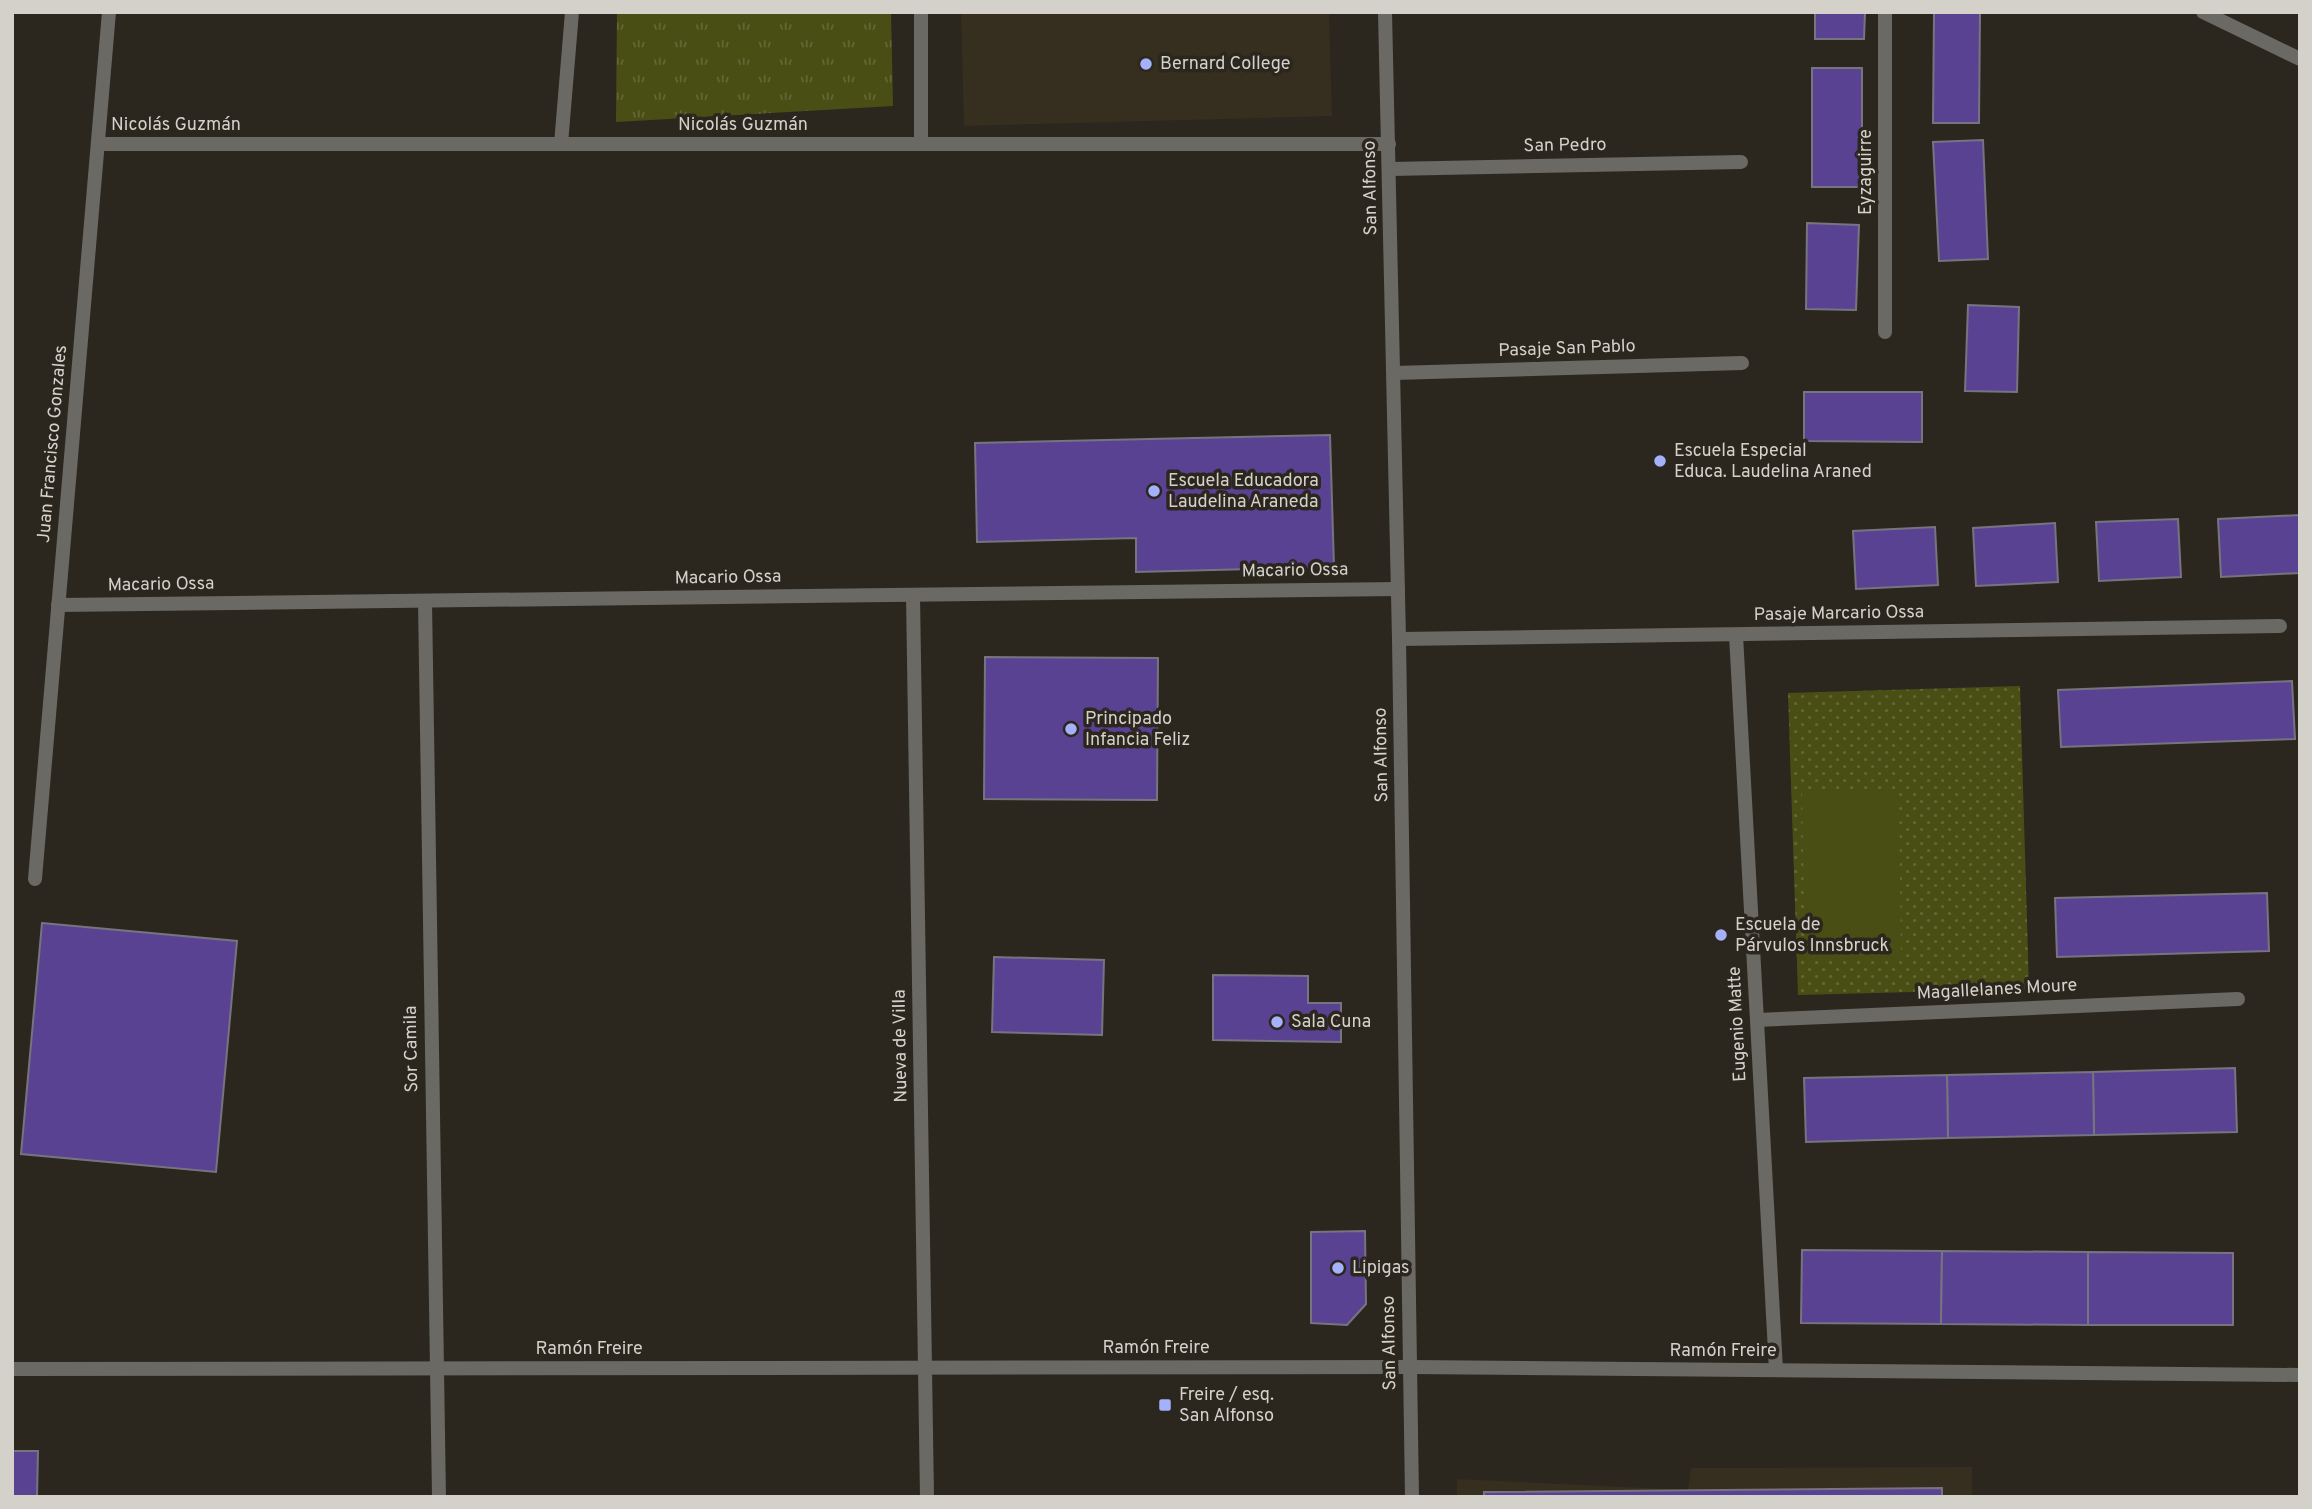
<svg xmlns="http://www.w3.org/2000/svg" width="2312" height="1509" viewBox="0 0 2312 1509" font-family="Overpass,sans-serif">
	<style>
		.built { fill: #362f1f }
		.grass { fill: url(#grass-dots) }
		.park { fill: url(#park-tufts) }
		.pitch { fill: #494f14 }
		.building { fill: #5a4293; stroke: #76747f; stroke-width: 2 }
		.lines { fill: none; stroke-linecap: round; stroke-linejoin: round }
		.minor { stroke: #6a6964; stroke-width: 14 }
		.tertiary { stroke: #6a6964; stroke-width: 14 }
		.poi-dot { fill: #a6b1fc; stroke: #2b271e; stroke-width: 2.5 }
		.labels { text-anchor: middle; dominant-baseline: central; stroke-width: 7; stroke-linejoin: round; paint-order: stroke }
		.poi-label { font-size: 18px; fill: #d4d1cb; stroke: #2b271e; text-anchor: start }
		.street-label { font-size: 18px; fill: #d4d1cb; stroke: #2b271e }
	</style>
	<defs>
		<pattern id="grass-dots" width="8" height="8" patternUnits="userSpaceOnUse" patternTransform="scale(1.75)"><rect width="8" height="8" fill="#494f14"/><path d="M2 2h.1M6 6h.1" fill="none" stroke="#626735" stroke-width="1.8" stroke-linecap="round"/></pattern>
		<pattern id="park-tufts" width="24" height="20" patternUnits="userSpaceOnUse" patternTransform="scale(1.75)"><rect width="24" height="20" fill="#494f14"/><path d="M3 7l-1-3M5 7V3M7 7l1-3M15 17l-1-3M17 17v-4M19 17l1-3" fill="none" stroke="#626735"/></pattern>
	</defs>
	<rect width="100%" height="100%" fill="#2b271e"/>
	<g class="built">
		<polygon points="961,12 1329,12 1332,116 964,126"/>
		<polygon points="1972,1467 1972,1497 1457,1497 1457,1479 1688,1490 1691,1468"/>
	</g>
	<polygon class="grass" points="2020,686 2029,989 1798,995 1788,693"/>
	<polygon class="park" points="617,12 891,12 893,106 616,122"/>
	<polygon class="pitch" points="1899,790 1901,957 1805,959 1802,791"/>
	<g class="building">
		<polygon points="1815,12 1865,12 1864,39 1815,39"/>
		<polygon points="1934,12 1980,12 1979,123 1933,123"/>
		<rect x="1812" y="68" width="50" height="119"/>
		<polygon points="1983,140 1988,259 1939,261 1933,142"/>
		<polygon points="1807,223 1859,225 1856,310 1806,309"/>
		<polygon points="1968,305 2019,307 2017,392 1965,391"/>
		<polygon points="1804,392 1922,392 1922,442 1804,441"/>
		<polygon points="1330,435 1334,567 1136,572 1136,538 977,542 975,443"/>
		<polygon points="2300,515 2300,573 2221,577 2218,519"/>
		<polygon points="2178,519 2181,577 2099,581 2096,522"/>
		<polygon points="2055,523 2058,582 1976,586 1973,528"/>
		<polygon points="1935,527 1938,585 1856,589 1853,531"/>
		<polygon points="985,657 1158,658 1157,800 984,799"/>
		<polygon points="2292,681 2295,739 2061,747 2058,690"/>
		<polygon points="2267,893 2269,951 2057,957 2055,898"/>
		<polygon points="42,923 237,941 216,1172 21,1154"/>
		<polygon points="994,957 1104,960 1102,1035 992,1032"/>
		<polygon points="1213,975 1308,976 1308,1003 1341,1003 1341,1042 1213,1040"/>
		<polygon points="2235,1068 2237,1132 2094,1135 2093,1072"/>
		<polygon points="2093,1072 2094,1135 1948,1138 1947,1075"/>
		<polygon points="1947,1075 1948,1138 1806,1142 1804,1078"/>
		<polygon points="1365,1231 1366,1304 1347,1325 1311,1323 1311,1232"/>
		<polygon points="1802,1250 1942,1251 1941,1324 1801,1323"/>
		<polygon points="1942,1251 2088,1252 2088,1325 1941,1324"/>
		<polygon points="2088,1252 2233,1253 2233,1325 2088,1325"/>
		<polygon points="12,1451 38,1451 37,1497 12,1497"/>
		<polygon points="1942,1488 1942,1497 1484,1497 1484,1492"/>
	</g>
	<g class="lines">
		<g class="minor">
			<polyline points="921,12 921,144"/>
			<polyline points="1885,12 1885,332"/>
			<polyline points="98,144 1389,144"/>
			<polyline points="561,144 572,12"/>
			<polyline points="1390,169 1741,162"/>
			<polyline points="1394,373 1742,363"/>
			<polyline points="913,595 927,1497"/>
			<polyline points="425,601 439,1497"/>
			<polyline points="58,605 1398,589"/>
			<polyline points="1736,635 1776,1370"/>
			<polyline points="1399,639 2280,626"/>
			<polyline points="35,879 109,12"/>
			<polyline points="1757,1020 2238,999"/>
		</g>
		<g class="tertiary">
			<polyline points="1385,12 1399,639 1412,1497"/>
			<polyline points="2203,12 2300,59"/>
			<polyline points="12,1369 1409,1367 2300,1375"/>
		</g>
	</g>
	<g class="poi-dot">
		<circle cx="1146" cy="64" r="7"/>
		<circle cx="1660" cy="461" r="7"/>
		<circle cx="1154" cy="491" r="7"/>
		<circle cx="1071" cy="729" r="7"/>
		<circle cx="1721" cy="935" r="7"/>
		<circle cx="1277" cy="1022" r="7"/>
		<circle cx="1338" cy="1268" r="7"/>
		<rect x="1158" y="1398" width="14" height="14" rx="3.5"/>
	</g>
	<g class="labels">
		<g class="poi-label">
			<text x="1160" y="64">Bernard College</text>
			<text x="1674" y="451">Escuela Especial<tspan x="1674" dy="21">Educa. Laudelina Araned</tspan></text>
			<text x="1168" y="481">Escuela Educadora<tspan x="1168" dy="21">Laudelina Araneda</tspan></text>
			<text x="1085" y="719">Principado<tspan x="1085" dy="21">Infancia Feliz</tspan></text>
			<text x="1735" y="925">Escuela de<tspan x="1735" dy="21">Párvulos Innsbruck</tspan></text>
			<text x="1291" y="1022">Sala Cuna</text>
			<text x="1352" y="1268">Lipigas</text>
			<text x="1179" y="1395">Freire / esq.<tspan x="1179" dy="21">San Alfonso</tspan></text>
		</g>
		<g class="street-label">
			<text x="176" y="125">Nicolás Guzmán</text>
			<text x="743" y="125">Nicolás Guzmán</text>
			<text transform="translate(1565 146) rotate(-1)">San Pedro</text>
			<text transform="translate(1866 172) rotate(-90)">Eyzaguirre</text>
			<text transform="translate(1371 188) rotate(-91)">San Alfonso</text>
			<text transform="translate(1567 349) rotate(-2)">Pasaje San Pablo</text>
			<text transform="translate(53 444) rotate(-85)">Juan Francisco Gonzales</text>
			<text transform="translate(1295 571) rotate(-1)">Macario Ossa</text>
			<text transform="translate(728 578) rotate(-1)">Macario Ossa</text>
			<text transform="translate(161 585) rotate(-1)">Macario Ossa</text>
			<text transform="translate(1839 614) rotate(-1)">Pasaje Marcario Ossa</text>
			<text transform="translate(1382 755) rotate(-91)">San Alfonso</text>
			<text transform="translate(1997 990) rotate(-3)">Magallelanes Moure</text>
			<text transform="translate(1738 1024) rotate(-93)">Eugenio Matte</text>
			<text transform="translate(901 1046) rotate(-91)">Nueva de Villa</text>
			<text transform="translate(412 1049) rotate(-91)">Sor Camila</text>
			<text transform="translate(1390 1343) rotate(-91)">San Alfonso</text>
			<text x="1156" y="1348">Ramón Freire</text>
			<text x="589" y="1349">Ramón Freire</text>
			<text x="1723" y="1351">Ramón Freire</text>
		</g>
	</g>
	<rect width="2312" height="1509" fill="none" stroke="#d4d1cb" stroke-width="28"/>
</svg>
